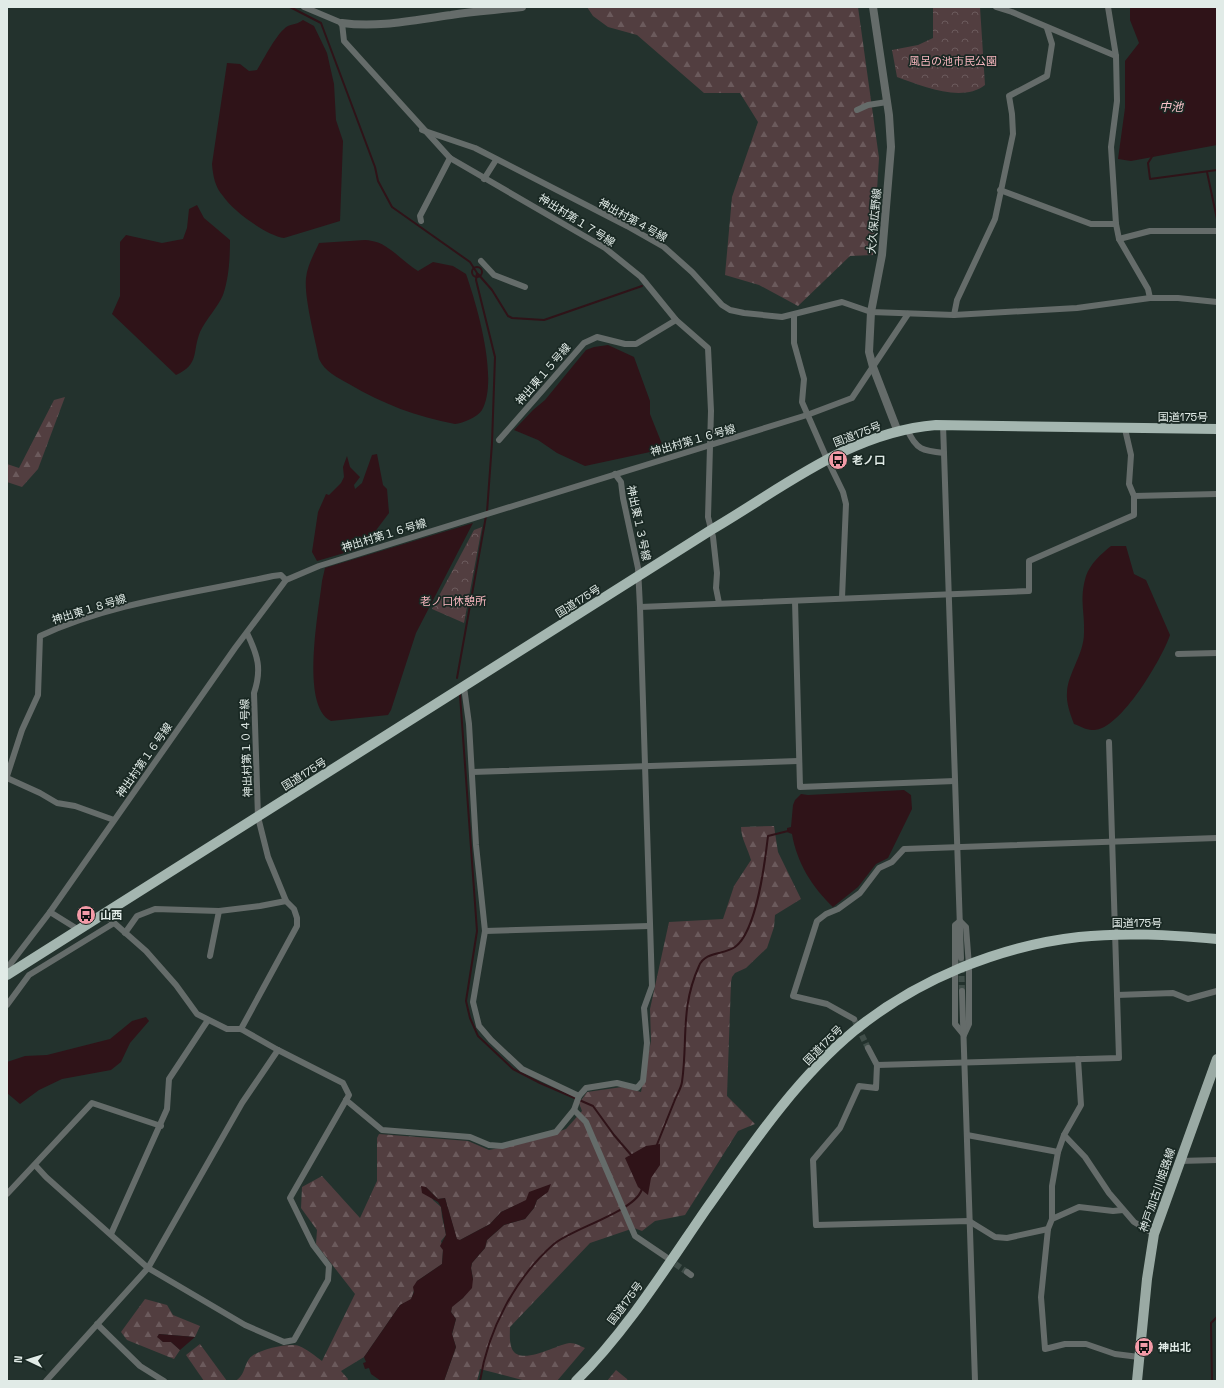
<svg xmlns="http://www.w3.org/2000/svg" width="1224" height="1388" viewBox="0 0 1224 1388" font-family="'Space Grotesk','Noto Sans JP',sans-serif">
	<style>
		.forest { fill: url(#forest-firs) }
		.park { fill: url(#park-crowns) }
		.water { fill: #2f1318 }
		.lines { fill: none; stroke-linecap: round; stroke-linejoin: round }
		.stream { stroke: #2f1318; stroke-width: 2 }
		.minor-tunnel { stroke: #404e49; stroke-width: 6; stroke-dasharray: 6 3; stroke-linecap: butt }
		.minor { stroke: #656c6a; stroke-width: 6 }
		.tertiary { stroke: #656c6a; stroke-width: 8 }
		.primary { stroke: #9aaaa4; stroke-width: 10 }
		.trunk { stroke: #a4b6b0; stroke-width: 10 }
		.labels { text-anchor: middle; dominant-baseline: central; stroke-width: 3.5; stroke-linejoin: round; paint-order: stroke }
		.park-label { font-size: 11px; fill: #fab8c0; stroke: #192823 }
		.street-label { font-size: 11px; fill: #e1ebe7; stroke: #192823 }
		.poi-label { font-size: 11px; font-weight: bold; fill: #e1ebe7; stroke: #192823; text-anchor: start }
		.water-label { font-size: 12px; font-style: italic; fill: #fac4cb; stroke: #192823 }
	</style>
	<defs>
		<pattern id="forest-firs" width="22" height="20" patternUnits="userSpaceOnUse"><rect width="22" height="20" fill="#523e40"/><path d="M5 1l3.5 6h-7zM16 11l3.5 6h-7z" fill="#6b5a5c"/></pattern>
		<pattern id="park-crowns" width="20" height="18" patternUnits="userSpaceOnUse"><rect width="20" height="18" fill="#523e40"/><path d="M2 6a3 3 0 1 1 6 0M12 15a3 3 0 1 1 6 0" fill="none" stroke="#6b5a5c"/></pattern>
	</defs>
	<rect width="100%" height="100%" fill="#23322d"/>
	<g class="forest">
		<polygon points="587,7 858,7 879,158 873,255 850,256 798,306 759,285 725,275 732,197 758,122 740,93 704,93 637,35 608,27 593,16"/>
		<polygon points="65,397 38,469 22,487 7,482 7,464 19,468 54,400"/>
		<path d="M774,826L778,852L801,899L775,915L774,927L767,948L746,968L735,973L732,977L731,982L727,1096L755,1124L738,1131L685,1215L655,1221L642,1231L634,1228L590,1243L510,1327C510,1334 509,1342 512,1349C521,1367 557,1344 570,1343C575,1343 581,1346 585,1348L557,1381H526L480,1369L477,1381H444L456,1347L452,1334L456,1319L451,1312L452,1306L463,1298L473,1279L471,1268L472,1263L485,1248L487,1240L504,1225L525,1219L534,1208L537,1200L548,1191L501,1212L490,1224L460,1240H457L445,1198L438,1199L426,1187L433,1200L441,1207L442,1217L446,1235L441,1241L443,1250L442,1264L417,1281L411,1300L400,1305L364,1357L341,1371L348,1379L347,1381H235C244,1377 244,1366 249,1359C255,1350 289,1342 299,1346C307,1349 315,1356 322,1361L355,1294L316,1244L317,1230L301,1208L302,1187L322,1176L360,1218L377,1181V1138L379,1134L468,1141L489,1150L528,1142L566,1129L582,1111L579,1103L587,1092L622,1087L641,1092L651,1041L650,1009L669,922L723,919L734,886L751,860C748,849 741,838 741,827Z"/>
		<polygon points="145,1299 167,1305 173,1315 200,1326 195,1337 159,1334 158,1336 163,1342 171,1342 180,1350 174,1359 127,1340 121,1332"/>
		<polygon points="200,1344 227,1381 204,1381 186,1355"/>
		<polygon points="616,1370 627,1379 628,1381 607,1381"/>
	</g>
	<g class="park">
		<path d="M980,7L985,85C962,103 922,86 897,77L892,50L918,45L933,38V8Z"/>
		<polygon points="482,527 464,623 432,609 474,530"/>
	</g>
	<g class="water">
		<polygon points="1130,7 1217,7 1217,145 1131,161 1118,159 1125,108 1125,61 1139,43 1130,20"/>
		<path d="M303,20L314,26L327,53L334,84L336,120L343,141L340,221L284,238C267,236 233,211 223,196C215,187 213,176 212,164L227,63L240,64L249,71L257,70C264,59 277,32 288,26C293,24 298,24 303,20Z"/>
		<path d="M197,205L204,218L230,240C230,257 229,278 223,295C218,307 206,319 200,332C192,352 200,364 176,375L112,314L120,296V242L126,235L162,243L183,239L187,228L189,209Z"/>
		<path d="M350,241C357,241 365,239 372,241C388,243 404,263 418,271L433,262L453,266L466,274C477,305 499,380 482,410C478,417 463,423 455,424C417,417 383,404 349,384C337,377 325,372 319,359C315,338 304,298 306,278C307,266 314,254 319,243Z"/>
		<polygon points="608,345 634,357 650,401 650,414 664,449 585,466 557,453 538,440 514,430 533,410 545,400 586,350 594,347"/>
		<polygon points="377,454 383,485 387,489 389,513 365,545 358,549 317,561 312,552 318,512 326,494 329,495 341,483 344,477 343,467 347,456 350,467 360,477 354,485 355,489 362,483 372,455"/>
		<path d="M473,523L416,633L391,710L388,715L331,721C300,706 319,610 322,581L325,568Z"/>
		<path d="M1111,546H1126L1134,574L1146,580L1170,635C1163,657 1119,733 1092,730C1086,730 1080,726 1074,724C1070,713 1066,703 1067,692C1068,673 1084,654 1084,633C1085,611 1079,599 1086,576C1090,564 1101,554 1111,546Z"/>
		<path d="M904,790L911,795L912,809L888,858L876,864L858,887L833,907C812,887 797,863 792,834L787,832V828L791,827L793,805L795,800L801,794L808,795Z"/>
		<polygon points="146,1017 149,1021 130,1043 121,1062 111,1070 62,1079 39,1090 20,1104 7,1093 7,1062 25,1056 47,1055 110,1039 132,1021"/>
		<polygon points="660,1144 660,1165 651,1178 648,1195 638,1187 625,1158 646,1146"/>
		<polygon points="551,1184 548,1192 537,1200 534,1208 525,1219 504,1225 487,1240 485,1248 472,1263 471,1268 473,1279 472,1288 463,1298 452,1307 451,1312 456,1319 452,1334 456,1347 444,1381 381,1381 371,1374 369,1368 365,1369 363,1363 366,1362 364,1357 400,1305 411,1299 414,1292 413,1287 417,1281 442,1264 443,1250 440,1246 446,1235 441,1207 438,1202 422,1193 421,1186 426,1187 438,1199 445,1198 457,1239 460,1240 490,1224 501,1212 526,1200 529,1192"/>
		<polygon points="159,1334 195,1337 180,1350 171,1342 163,1342 157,1337"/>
	</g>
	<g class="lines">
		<g class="stream">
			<polyline points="290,7 321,23 375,167 378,181 392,207 470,262 477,273 476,280 495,357 492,443 487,512"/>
			<polyline points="1153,155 1148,163 1150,179 1217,170"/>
			<polyline points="1207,172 1217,219"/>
			<circle cx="477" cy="272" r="5"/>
			<polyline points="478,274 492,290 508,316 512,318 544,320 642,286"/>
			<polyline points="457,678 486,516"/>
			<polyline points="460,695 477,931 466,1001 470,1018 478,1036 513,1069 540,1083 593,1106 614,1135 632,1156"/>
			<path d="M656,1147C662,1132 668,1117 674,1102C676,1096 681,1089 682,1082C688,1040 680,1008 699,966C705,951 724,955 735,947C757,931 765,862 768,836L788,831"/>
			<path d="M480,1381C488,1330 515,1278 554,1244C571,1229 639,1210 642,1188"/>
			<polyline points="1212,1381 1211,1323 1217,1317"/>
		</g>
		<g class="minor-tunnel">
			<polyline points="961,958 962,991"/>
			<polyline points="854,1019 868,1048"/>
			<polyline points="668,1259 687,1272"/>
		</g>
		<g class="minor">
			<polyline points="304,7 342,23 344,41 450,158 605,248 641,277 676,320 708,348 711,411 708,517 713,537 717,573 716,588 719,603"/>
			<polyline points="996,7 1012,12 1116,56"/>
			<polyline points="1108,7 1116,56 1117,101 1111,147 1116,224 1119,239 1148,289 1150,298"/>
			<polyline points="857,110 868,105 887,102"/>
			<polyline points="422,130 475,148 627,226 664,247 692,272 722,305 730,310 744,313 782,317 842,302 871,312 954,315 1077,308 1150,298 1178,298 1217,302"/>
			<polyline points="484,179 496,160"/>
			<polyline points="1000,190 1091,224 1116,224"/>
			<polyline points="421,221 420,216 450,158"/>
			<polyline points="1119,239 1150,231 1217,231"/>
			<polyline points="481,261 494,275 525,287"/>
			<polyline points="954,315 957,300 995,219 1013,134 1012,114 1009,96 1047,76 1052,44 1047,28"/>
			<polyline points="794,316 794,343 804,379 802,402 827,459 843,492 846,504 842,598"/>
			<polyline points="943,425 944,453"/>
			<path d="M907,429C916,450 923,451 944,453L961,958"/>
			<polyline points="499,440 584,343 597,337 625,344 636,344 676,320"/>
			<polyline points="1134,496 1217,494"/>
			<polyline points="795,601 800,787 955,781"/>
			<polyline points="640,607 1029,591 1029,561 1134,515 1134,496 1129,484 1131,455 1125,429"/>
			<polyline points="1178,654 1217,653"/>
			<polyline points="464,687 469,724 476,845 485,931 473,1002 479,1026 491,1040 522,1069 579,1096"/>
			<polyline points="472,772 798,761"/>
			<path d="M7,776L22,730L38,695L40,636C113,602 196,593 273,576L281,575L286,580"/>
			<polyline points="7,778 40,793 57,803 75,806 114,820"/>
			<polyline points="50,912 79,930"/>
			<polygon points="960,921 966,927 969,966 969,1024 964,1035 955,1024 955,925"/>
			<polyline points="485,931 649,926"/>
			<polyline points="125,933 137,916 155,909 219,911 260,906 286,901"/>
			<polyline points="210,956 219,911"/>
			<polyline points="9,974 11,963 50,912 235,648 286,580 319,566 807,415 852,398 908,314"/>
			<polyline points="962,991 975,1381"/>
			<polyline points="1117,995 1173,993 1188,999 1217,991"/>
			<polyline points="7,1005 29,975 114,923"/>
			<polyline points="854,1019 827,1004 793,996 817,921 826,914 838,909 860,893 879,868 892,862 904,849 1217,838"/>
			<path d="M241,1029L297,926V918L294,909L286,901L268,857L258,817L254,693C262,669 258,656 247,633"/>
			<polyline points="868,1048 877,1065 1119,1058 1109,742"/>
			<polyline points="1078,1059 1081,1105 1064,1135 1085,1157 1109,1193 1134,1222 1154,1234"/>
			<polyline points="877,1065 876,1088 859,1086 840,1128 813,1160 816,1225 969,1221 995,1237 1007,1238 1048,1229"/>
			<polyline points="346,1100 382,1130 470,1137 489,1145 502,1146 556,1132 574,1110 579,1096 586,1088 617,1083 637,1088 643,1081 647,1043 644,1008 652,986 640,607 638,568 623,498 621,482 615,474"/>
			<polyline points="574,1110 586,1122 635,1236 666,1257"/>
			<polyline points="967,1135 1058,1152"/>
			<polyline points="1179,1161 1217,1160"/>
			<polyline points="35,1165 46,1177 148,1268 245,1325 284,1342 294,1340 328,1280 329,1266 313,1245 290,1198 349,1095 343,1083 278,1050 241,1029 227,1029 197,1014 176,985 146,951 104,914"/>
			<polyline points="7,1194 92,1103 161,1126"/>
			<polyline points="1123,1210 1113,1211 1079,1207 1052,1219 1048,1229 1041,1297 1045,1349 1065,1344 1086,1344 1115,1354 1139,1357"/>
			<polyline points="1052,1219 1052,1186 1058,1152 1064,1135"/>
			<polyline points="111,1234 167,1109 169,1079 208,1020"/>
			<polyline points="687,1272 691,1275"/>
			<polyline points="97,1324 140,1366 164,1381"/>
			<polyline points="46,1381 148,1268 242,1103 278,1050"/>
		</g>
		<g class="tertiary">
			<polyline points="873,7 889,115 891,147 882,255 871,312 869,352 873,367 898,432"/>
			<path d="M342,23C379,28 414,20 451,15C475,11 498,10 522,7"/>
		</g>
		<polyline class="primary" points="1137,1381 1147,1279 1154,1234 1217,1059"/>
		<g class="trunk">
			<path d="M7,975L711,530C783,488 850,432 936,425L1217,429"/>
			<path d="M576,1381C626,1332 667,1266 707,1208C751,1146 795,1080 854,1031C916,980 999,946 1079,937C1125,932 1171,935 1217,939"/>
		</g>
	</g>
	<defs>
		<g id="bus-disc" transform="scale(1)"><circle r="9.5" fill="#f39aa7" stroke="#192823"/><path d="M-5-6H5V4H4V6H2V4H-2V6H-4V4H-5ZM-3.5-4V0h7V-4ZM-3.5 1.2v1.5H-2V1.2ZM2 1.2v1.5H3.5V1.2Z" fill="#111"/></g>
	</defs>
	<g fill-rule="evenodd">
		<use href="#bus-disc" x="838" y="460"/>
		<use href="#bus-disc" x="86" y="915"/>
		<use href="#bus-disc" x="1144" y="1347"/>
	</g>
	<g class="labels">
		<g class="park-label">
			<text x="953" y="61">風呂の池市民公園</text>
			<text x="453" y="601">老ノ口休憩所</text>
		</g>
		<g class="street-label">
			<text transform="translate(577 220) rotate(32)">神出村第１７号線</text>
			<text transform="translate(633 220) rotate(29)">神出村第４号線</text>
			<text transform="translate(874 221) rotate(-85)">大久保広野線</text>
			<text transform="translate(543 374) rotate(-49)">神出東１５号線</text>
			<text x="1183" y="417">国道175号</text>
			<text transform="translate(857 434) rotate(-21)">国道175号</text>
			<text transform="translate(693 440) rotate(-16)">神出村第１６号線</text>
			<text transform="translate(639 523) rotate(78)">神出東１３号線</text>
			<text transform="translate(384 535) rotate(-17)">神出村第１６号線</text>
			<text transform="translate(578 601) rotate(-32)">国道175号</text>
			<text transform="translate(89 609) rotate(-17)">神出東１８号線</text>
			<text transform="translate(246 748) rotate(-92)">神出村第１０４号線</text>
			<text transform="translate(144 760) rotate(-55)">神出村第１６号線</text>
			<text transform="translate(304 774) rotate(-32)">国道175号</text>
			<text x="1137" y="923">国道175号</text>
			<text transform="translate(823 1045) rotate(-45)">国道175号</text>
			<text transform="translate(1157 1190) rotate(-71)">神戸加古川姫路線</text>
			<text transform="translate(625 1303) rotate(-53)">国道175号</text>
		</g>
		<g class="poi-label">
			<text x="852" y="460">老ノ口</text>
			<text x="100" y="915">山西</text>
			<text x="1158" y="1347">神出北</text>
		</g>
		<g class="water-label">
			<text x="1171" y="107">中池</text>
		</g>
	</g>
	<rect width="1224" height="1388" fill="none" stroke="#e1ebe7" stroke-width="16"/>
	<g transform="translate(28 1360) rotate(274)" stroke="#192823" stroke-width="3" paint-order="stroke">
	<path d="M0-3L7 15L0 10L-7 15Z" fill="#e1ebe7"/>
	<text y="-6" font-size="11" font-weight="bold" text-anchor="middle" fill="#e1ebe7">N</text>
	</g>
</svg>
